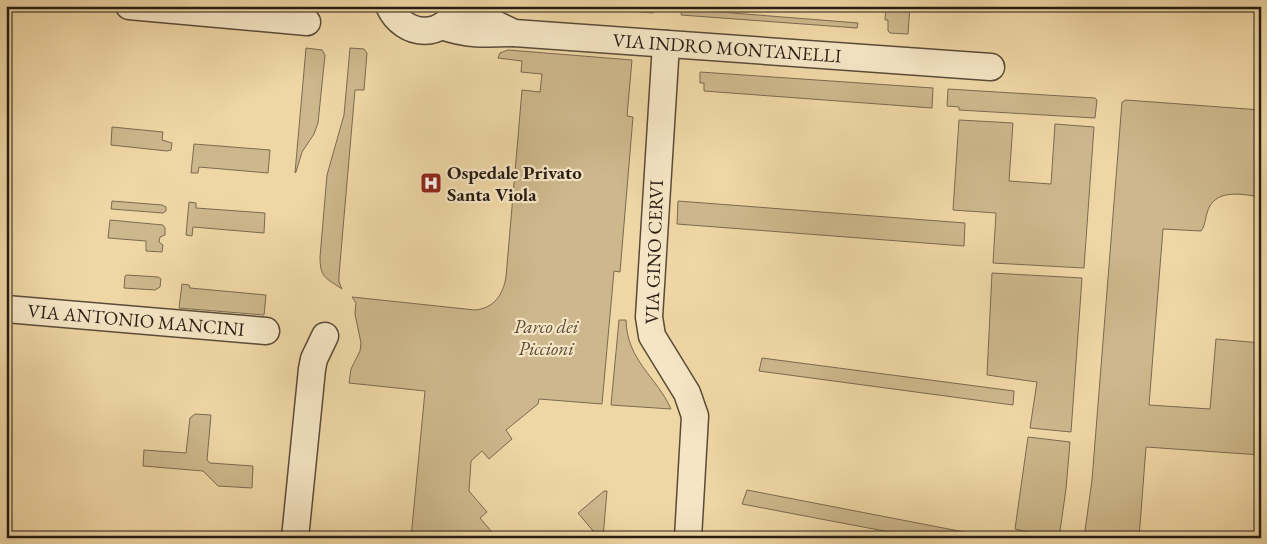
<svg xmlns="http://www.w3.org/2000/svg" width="1267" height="544" viewBox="0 0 1267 544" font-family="'EB Garamond',serif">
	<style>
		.green { fill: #cdb78c; stroke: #7a6a50 }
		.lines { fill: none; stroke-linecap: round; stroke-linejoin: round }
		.minor-casing { stroke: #594b38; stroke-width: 29 }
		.minor { stroke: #f5e5c4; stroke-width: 26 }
		.labels { text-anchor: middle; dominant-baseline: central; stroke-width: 4.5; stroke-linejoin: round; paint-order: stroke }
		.street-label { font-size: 19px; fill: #271c13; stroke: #f5e5c4 }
		.poi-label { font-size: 19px; font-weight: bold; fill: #271c13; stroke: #f5e5c4; text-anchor: start }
		.park-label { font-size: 19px; font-style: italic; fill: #594a37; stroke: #f5e5c4 }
	</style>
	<rect width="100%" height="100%" fill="#efd7a5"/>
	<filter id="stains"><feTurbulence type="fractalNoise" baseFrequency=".004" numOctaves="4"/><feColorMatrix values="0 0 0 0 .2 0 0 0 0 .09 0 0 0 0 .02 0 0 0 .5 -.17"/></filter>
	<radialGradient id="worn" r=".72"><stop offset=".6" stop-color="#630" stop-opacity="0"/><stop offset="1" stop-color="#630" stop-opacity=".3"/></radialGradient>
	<g class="green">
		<polygon points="570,6 646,6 654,7 653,13"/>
		<polygon points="886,6 910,6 908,34 890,33 888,31 888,20 885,20"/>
		<polygon points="682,9 858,23 857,28 681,15"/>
		<polygon points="306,48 322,50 325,55 318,123 314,134 302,152 296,172 295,173"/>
		<path d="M350,48L364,49L367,53L364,90H355L339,275V282L342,289C326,278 320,278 320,257L327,175L344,115Z"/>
		<path d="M508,50L632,60L627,116L633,117L620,272L614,271L602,404L539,399L538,404L506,430L512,439L489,459L482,451L471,461L469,491L487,512L480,518L497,538H411L425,391L349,383L351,369L360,351L361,343L355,314L356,303L352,297L475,310C494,308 503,295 506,277L522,90L540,92L542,74L521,72L522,61L498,58L500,53Z"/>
		<polygon points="700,72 933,88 932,108 704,91 704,83 700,83"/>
		<polygon points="948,89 1095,98 1097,100 1095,118 959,110 959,107 947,106"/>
		<path d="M1126,100L1261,110V197C1241,194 1214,188 1207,213C1205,220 1205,226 1201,231L1163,229L1149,405L1210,409L1216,339L1261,343V455L1146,447L1139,538H1084L1092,480L1122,102Z"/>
		<polygon points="959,120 1013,123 1009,181 1051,184 1055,124 1094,127 1084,268 993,263 996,213 953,210"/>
		<polygon points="112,127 163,132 162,140 172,143 171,150 167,151 111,145"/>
		<polygon points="194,144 270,150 268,173 199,167 198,173 191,173"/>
		<polygon points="112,201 162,205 166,207 166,211 163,213 111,209"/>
		<polygon points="678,201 965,223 964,246 677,224"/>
		<polygon points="189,202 196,203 196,208 265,213 264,233 193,227 192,236 186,235"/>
		<polygon points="110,220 163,225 165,228 165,235 160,237 159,242 163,245 162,252 146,251 146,241 108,238"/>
		<polygon points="992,273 1082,278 1071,432 1030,428 1037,382 987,375"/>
		<polygon points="127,275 158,277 161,279 160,287 155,290 124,288 125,276"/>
		<polygon points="182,284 189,285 190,288 266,295 264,315 179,308"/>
		<path d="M619,320H626C627,361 657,377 671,409L611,405Z"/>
		<polygon points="762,358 1014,391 1013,405 759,371"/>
		<polygon points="195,414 211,415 207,460 210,463 253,466 252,488 218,486 203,471 143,466 144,450 186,453 190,418"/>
		<polygon points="1028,437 1070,442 1066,489 1059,538 1031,538 1031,533 1015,529"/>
		<polygon points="747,490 995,538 921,538 742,504"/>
		<polygon points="604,491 607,491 603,538 599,538 578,513"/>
	</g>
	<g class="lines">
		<g class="minor-casing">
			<g id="minor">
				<polyline points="129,6 307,22"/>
				<path d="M389,6C404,38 444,40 458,6"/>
				<polyline points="471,6 485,19 514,33 991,67"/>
				<path d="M442,26C467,35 486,34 512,33"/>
				<polyline points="666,44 649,317 652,336 687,393 695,416 688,538"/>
				<polyline points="6,309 266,331"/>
				<polyline points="295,538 312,369 314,359 325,336"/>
			</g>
		</g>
		<use href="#minor" class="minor"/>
	</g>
	<defs>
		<g id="hospital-square" transform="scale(1.125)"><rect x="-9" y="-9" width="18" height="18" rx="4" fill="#8f2418" stroke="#f5e5c4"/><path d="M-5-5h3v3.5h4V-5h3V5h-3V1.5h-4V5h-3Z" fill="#fff"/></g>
	</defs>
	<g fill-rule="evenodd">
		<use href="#hospital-square" x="431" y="183"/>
	</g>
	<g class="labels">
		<g class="street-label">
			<text transform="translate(727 48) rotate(4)">VIA INDRO MONTANELLI</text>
			<text transform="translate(654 252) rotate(-88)">VIA GINO CERVI</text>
			<text transform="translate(136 320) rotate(5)">VIA ANTONIO MANCINI</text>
		</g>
		<g class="poi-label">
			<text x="447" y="172">Ospedale Privato<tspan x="447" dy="22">Santa Viola</tspan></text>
		</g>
		<g class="park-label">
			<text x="546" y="326">Parco dei<tspan x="546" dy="22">Piccioni</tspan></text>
		</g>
	</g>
	<rect width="1267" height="544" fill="none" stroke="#efd7a5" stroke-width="25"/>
	<rect x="8" y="8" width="1252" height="529" fill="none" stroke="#271c13" stroke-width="2.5"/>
	<rect x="12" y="12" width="1242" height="519" fill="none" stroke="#271c13"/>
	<rect width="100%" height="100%" filter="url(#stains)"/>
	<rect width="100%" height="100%" fill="url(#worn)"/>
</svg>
